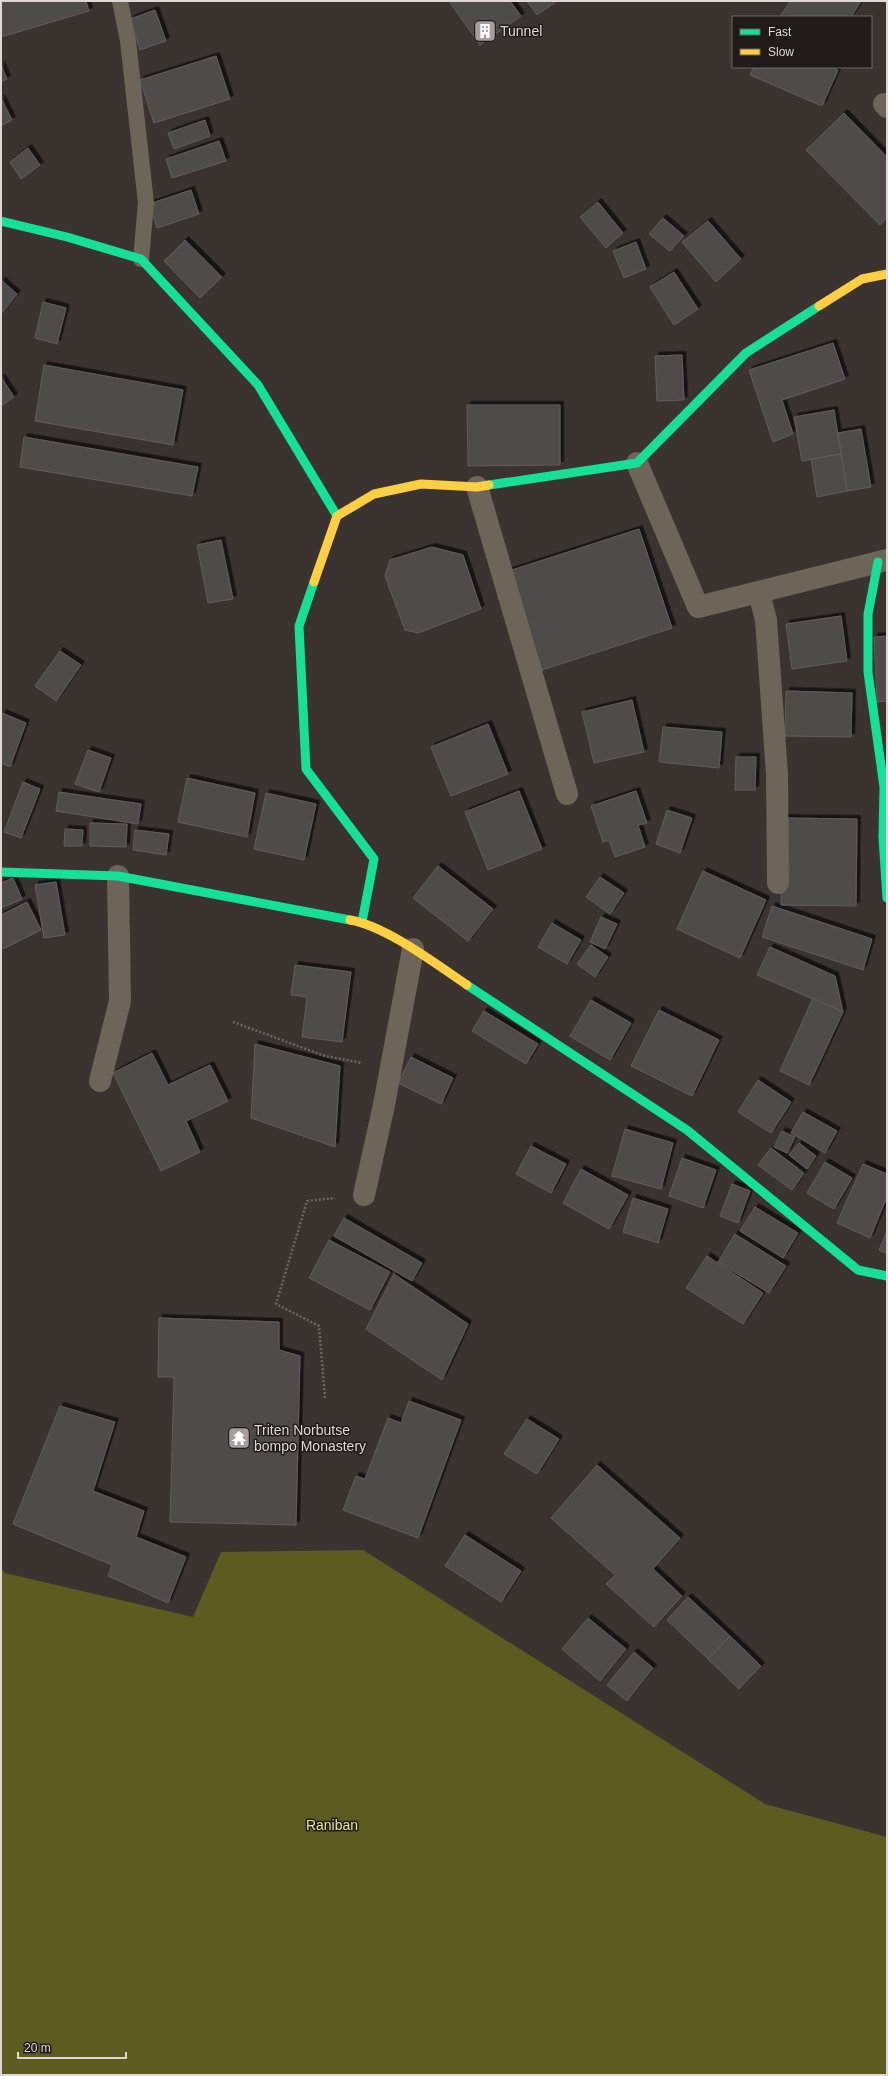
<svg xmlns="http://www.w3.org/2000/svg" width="888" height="2076" viewBox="0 0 888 2076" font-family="Helvetica,sans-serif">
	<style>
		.forest { fill: #5c5b20 }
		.building { fill: #504b49; stroke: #625c5b; filter: url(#shadow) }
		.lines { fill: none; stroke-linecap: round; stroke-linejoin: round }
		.path { stroke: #6d675f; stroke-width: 2.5; stroke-dasharray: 2 2; stroke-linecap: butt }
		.lane { stroke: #6d6559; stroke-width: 16 }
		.street { stroke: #6d6559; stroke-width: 22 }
		.fast { stroke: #16e098; stroke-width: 9 }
		.slow { stroke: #ffcf43; stroke-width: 9 }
		.labels { text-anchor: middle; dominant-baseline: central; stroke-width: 3; stroke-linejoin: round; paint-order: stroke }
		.poi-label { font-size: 14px; fill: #ded7d4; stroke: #201b19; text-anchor: start }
		.park-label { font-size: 14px; fill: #e3e586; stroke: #201b19 }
	</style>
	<defs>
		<filter id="shadow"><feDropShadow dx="3.5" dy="-3.5" stdDeviation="0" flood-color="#0009"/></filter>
	</defs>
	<rect width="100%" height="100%" fill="#3a3330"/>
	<polygon class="forest" points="363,1550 765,1804 887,1837 887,2075 1,2075 1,1568 5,1573 193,1617 221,1552"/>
	<g class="building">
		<polygon points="1,1 86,1 89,11 1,37"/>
		<polygon points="449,1 510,1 521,16 480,45"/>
		<polygon points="527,1 557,1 537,15"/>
		<polygon points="790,1 861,1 851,17 780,17"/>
		<polygon points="155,10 166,41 140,50 130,19"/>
		<polygon points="216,56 230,99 154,123 140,80"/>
		<polygon points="1,65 7,79 1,82"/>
		<polygon points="754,67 831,67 838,70 822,106 750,75"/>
		<polygon points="1,98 12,120 1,126"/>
		<polygon points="844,113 887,157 887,218 880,225 806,150"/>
		<polygon points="205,120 210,136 174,149 168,133"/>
		<polygon points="219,141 226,161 172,178 166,159"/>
		<polygon points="28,148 40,165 21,179 10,162"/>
		<polygon points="191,190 199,214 157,228 149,204"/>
		<polygon points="598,202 623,233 606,248 580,217"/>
		<polygon points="663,218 684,236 670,251 649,234"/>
		<polygon points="708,221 741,259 716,282 682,242"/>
		<polygon points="185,240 222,277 200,298 164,261"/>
		<polygon points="636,242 646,269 624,278 613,251"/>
		<polygon points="674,272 698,309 674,325 650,287"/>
		<polygon points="1,280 17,294 1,314"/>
		<polygon points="43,302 66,308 57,344 35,338"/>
		<polygon points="833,343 845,379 782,400 793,434 773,442 749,370"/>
		<polygon points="682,355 684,400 657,401 655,356"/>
		<polygon points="44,365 183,390 173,445 35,421"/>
		<polygon points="1,377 14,397 1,406"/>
		<polygon points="467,405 560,405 560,465 468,466"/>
		<polygon points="834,410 841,454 802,461 794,417"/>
		<polygon points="861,429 871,487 847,491 838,433"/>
		<polygon points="24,437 198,467 192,496 20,467"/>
		<polygon points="841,454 847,491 817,497 811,459"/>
		<polygon points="639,529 672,628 542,670 509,571"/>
		<polygon points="221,540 233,599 208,603 197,545"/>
		<polygon points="432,547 463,555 481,609 418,633 405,630 385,576 390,560"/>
		<polygon points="841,616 847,661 792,669 786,624"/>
		<polygon points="887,636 887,701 877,702 874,637"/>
		<polygon points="60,651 81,665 56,701 35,686"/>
		<polygon points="786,691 852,693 851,737 785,736"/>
		<polygon points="632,700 644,752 594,763 582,712"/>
		<polygon points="2,713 26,723 10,767 1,763"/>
		<polygon points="488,724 508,774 451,796 431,747"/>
		<polygon points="663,727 722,732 719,768 659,762"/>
		<polygon points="88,750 111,758 99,792 75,784"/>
		<polygon points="736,757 756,757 755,790 735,790"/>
		<polygon points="187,778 255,793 247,837 178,822"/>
		<polygon points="23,782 40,789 21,838 4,832"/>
		<polygon points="519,791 542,849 488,870 465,812"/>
		<polygon points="636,791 647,823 638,825 645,847 615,857 609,840 603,842 591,806"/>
		<polygon points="59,792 141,804 138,824 56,811"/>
		<polygon points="266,793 316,804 304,860 254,849"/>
		<polygon points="667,810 692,818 680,853 656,844"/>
		<polygon points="782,818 857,819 856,906 781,905"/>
		<polygon points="90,823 127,824 126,847 90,846"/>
		<polygon points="65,829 83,830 82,846 64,846"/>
		<polygon points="135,830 169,834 166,855 133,850"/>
		<polygon points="438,866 493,909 468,941 413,898"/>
		<polygon points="703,871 766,900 740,958 677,929"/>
		<polygon points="600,877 624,893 610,914 586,897"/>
		<polygon points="13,878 22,899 1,908 1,883"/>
		<polygon points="56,882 65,935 44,938 35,885"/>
		<polygon points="27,902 41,930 3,949 1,945 1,915"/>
		<polygon points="772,906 872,939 863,970 762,937"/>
		<polygon points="601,917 617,924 605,949 590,942"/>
		<polygon points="552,923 581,940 567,964 538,947"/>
		<polygon points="591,945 608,957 595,977 577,964"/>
		<polygon points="770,947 835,976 843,1012 757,975"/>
		<polygon points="295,965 351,972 342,1042 302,1037 307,997 291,995"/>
		<polygon points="813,998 843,1012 809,1085 780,1071"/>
		<polygon points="591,1000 631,1023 610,1060 570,1036"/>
		<polygon points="659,1010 719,1040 692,1096 631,1066"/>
		<polygon points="484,1011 538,1044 526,1064 472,1031"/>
		<polygon points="255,1044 340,1066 335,1147 251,1118"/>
		<polygon points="152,1053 168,1085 210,1065 228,1101 186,1121 200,1152 161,1171 113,1073"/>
		<polygon points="411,1057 453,1078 441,1104 398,1083"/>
		<polygon points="758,1080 791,1102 771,1133 738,1112"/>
		<polygon points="803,1112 837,1131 825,1153 791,1133"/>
		<polygon points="625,1129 673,1143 661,1189 612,1176"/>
		<polygon points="782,1131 795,1137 787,1153 774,1147"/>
		<polygon points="799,1143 816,1156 807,1169 789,1155"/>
		<polygon points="531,1146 566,1164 551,1193 516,1174"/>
		<polygon points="771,1148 804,1173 792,1190 758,1165"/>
		<polygon points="682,1158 716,1170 703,1208 669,1196"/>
		<polygon points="825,1162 852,1178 834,1209 807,1193"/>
		<polygon points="863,1164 887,1174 887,1197 870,1238 837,1223"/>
		<polygon points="581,1169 628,1195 609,1229 563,1203"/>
		<polygon points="732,1184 750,1191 738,1223 720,1216"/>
		<polygon points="633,1198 668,1209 658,1243 623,1232"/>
		<polygon points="755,1207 798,1233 783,1258 740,1231"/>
		<polygon points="344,1218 422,1263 412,1281 334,1236"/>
		<polygon points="887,1231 887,1254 879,1250"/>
		<polygon points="735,1234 786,1266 769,1293 718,1262"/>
		<polygon points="329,1240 390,1272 370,1310 309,1278"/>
		<polygon points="707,1256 763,1293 743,1324 686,1288"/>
		<polygon points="394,1274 468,1324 442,1380 366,1329"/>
		<polygon points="159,1318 279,1322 279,1350 300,1356 296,1525 170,1522 174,1377 158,1377"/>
		<polygon points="409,1401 461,1420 418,1538 343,1510 356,1476 365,1479 388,1418 401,1423"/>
		<polygon points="60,1406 115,1422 93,1491 144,1511 136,1537 186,1557 168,1603 108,1576 112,1565 13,1524"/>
		<polygon points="527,1419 559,1439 537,1474 504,1454"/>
		<polygon points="597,1465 680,1538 653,1569 682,1596 654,1627 606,1584 615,1575 551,1518"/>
		<polygon points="465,1535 521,1571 501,1602 445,1566"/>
		<polygon points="688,1597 730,1636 708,1659 667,1620"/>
		<polygon points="588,1618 626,1649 600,1681 562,1649"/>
		<polygon points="730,1636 761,1666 739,1689 708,1659"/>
		<polygon points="634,1652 653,1668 627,1701 607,1685"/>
	</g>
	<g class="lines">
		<g class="path">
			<polyline points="233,1022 325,1056 362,1063"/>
			<polyline points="325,1398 319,1326 276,1304 307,1201 335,1198"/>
		</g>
		<polyline class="lane" points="120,1 128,41 146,203 141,259"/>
		<g class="street">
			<polyline points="884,104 887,107"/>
			<polyline points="637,463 698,607 887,560"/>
			<polyline points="477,487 567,794"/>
			<polyline points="759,593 766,620 777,774 778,883"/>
			<polyline points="100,1081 120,1001 118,876"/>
			<polyline points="364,1195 384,1105 413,949"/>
		</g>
		<g class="fast">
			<polyline points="1,221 67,237 141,259 258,385 337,516"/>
			<polyline points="489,485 637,463 746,353 819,306"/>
			<polyline points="878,562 868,614 868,672 884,787 883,838 887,898"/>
			<polyline points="314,582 299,626 306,769 374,859 362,922"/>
			<polyline points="1,872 118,876 350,920"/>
			<polyline points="467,985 687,1130 858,1270 887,1276"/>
		</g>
		<g class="slow">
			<polyline points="819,306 862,279 887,274"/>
			<polyline points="314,582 337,516 374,494 421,484 477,487 489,485"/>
			<path d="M350,920C386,926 436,964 467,985"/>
		</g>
	</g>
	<defs>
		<g id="building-square" transform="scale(1.15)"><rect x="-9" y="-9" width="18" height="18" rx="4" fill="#a59e9b" stroke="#201b19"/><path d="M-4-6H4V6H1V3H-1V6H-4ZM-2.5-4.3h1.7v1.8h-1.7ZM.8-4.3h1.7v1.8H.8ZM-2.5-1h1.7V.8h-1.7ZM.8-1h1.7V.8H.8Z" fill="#fff"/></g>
		<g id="temple-square" transform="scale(1.15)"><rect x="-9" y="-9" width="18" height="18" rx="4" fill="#a59e9b" stroke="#201b19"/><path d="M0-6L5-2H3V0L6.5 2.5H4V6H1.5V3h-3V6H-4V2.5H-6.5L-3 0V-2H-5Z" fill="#fff"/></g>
	</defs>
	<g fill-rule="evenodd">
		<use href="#building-square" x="485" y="31"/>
		<use href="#temple-square" x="239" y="1438"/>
	</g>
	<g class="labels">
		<g class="poi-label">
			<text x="500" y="31">Tunnel</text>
			<text x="254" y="1430">Triten Norbutse<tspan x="254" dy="16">bompo Monastery</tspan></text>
		</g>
		<g class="park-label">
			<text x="332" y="1825">Raniban</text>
		</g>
	</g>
	<rect width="888" height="2076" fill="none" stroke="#ded7d4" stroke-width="4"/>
	<rect x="732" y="16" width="140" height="52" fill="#201b19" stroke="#6c6664"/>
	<rect x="740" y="29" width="20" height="6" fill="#16e098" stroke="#6c6664"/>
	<text x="768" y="36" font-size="12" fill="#ded7d4">Fast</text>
	<rect x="740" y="49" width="20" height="6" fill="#ffcf43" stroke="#6c6664"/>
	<text x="768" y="56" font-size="12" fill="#ded7d4">Slow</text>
	<path d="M18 2052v6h108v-6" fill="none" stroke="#ded7d4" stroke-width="2"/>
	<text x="24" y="2052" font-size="12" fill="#ded7d4" stroke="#201b19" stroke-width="3" paint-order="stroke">20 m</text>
</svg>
